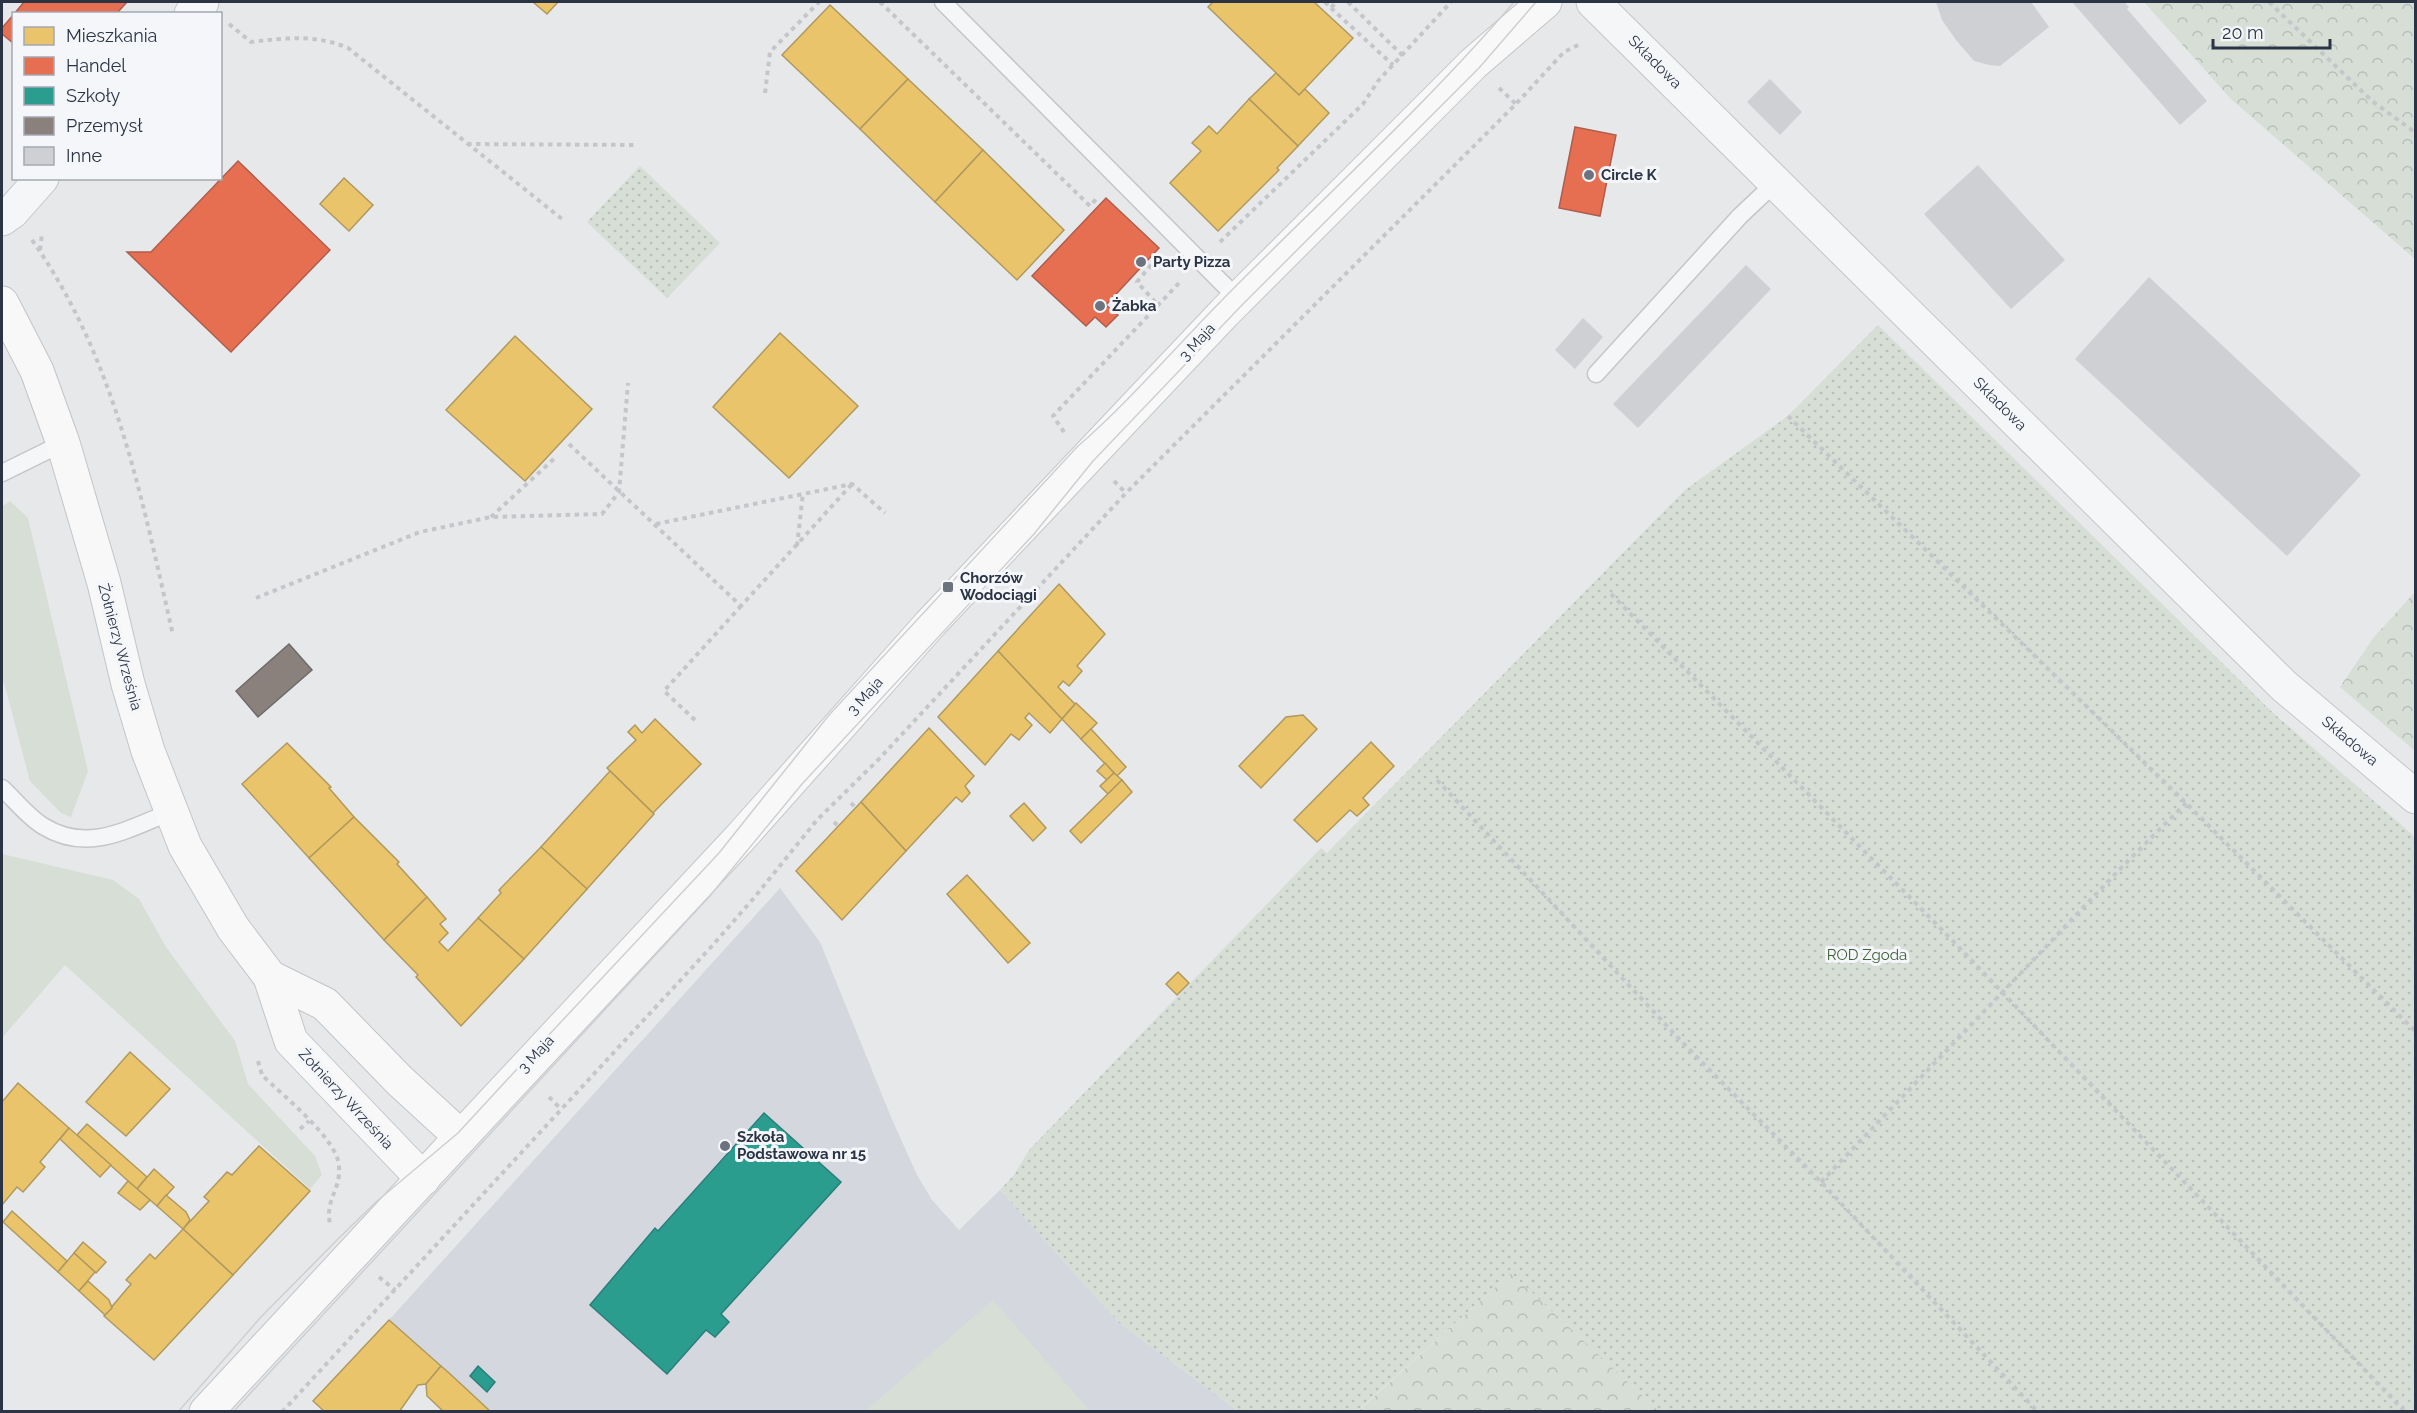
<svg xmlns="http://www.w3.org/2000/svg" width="2417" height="1413" viewBox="0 0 2417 1413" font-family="Raleway,sans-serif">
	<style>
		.built { fill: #d4d7dd }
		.grass { fill: #d6ded6 }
		.forest { fill: url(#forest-crowns) }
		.park { fill: url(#park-dots) }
		.homes { fill: #e9c46a; stroke: #b0995f; stroke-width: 1.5 }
		.shops { fill: #e76f51; stroke: #af5d4d; stroke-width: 1.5 }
		.schools { fill: #2a9d8f; stroke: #2a7e79; stroke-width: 1.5 }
		.industry { fill: #8a817c; stroke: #6e6a6c; stroke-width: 1.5 }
		.building { fill: #ced0d3 }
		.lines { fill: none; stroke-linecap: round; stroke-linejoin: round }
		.lane-casing { stroke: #c4c6c8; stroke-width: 19 }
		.street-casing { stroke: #c4c6c8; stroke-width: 35 }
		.secondary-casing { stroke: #c4c6c8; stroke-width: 35 }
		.primary-casing { stroke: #c2c5c8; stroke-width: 35 }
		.path { stroke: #c5c6ca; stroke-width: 4; stroke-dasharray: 4.5 4.5; stroke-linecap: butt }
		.lane { stroke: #f5f6f7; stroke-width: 16 }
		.street { stroke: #f5f6f7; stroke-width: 33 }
		.secondary { stroke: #f8f8f8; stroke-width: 33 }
		.primary { stroke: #f8f8f8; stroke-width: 33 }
		.tram { stroke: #cecfd2; stroke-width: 1.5 }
		.poi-dot { fill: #6c737f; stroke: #f4f6f9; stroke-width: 2 }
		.labels { text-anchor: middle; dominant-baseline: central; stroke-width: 6; stroke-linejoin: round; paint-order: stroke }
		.street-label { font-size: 15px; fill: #2b3445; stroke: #f4f6f9 }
		.poi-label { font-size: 15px; font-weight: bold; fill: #2b3445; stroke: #f4f6f9; text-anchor: start }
		.park-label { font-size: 15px; fill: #3f6138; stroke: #f4f6f9 }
	</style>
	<defs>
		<pattern id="forest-crowns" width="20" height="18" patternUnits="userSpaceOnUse" patternTransform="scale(1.5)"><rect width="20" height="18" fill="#d6ded6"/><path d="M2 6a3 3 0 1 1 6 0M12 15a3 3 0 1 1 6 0" fill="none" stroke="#b8bfb9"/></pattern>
		<pattern id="park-dots" width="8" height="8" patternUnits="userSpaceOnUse" patternTransform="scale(1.5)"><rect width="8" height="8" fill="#d6ded6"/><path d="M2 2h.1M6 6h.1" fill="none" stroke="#b8bfb9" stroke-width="1.8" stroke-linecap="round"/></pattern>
	</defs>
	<rect width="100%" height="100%" fill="#e6e8ea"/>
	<polygon class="built" points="780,888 820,942 891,1117 917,1175 932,1200 959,1230 1000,1190 1119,1323 1238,1411 491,1411 389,1320"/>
	<g class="grass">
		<polygon points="10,501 28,518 88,771 71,817 61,813 30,781 2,675 2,507"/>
		<polygon points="2,854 113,880 139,899 166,947 235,1041 248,1084 315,1156 322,1175 310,1189 65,965 2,1038"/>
		<polygon points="993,1300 1090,1411 865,1411"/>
	</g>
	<g class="forest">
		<polygon points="2144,2 2415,2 2415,259 2231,99"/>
		<polygon points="2415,592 2415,751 2340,687 2374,637"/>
		<polygon points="1511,1273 1659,1411 1357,1412"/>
	</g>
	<g class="park">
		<polygon points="640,166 720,243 667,298 587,222"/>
		<polygon points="1878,325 2272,712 2415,837 2415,1411 1659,1411 1511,1273 1357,1411 1238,1411 1119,1323 1000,1190 1014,1175 1029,1150 1321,848 1327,853 1685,490 1788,416"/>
	</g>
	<g class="homes">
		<polygon points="533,2 558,2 547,14"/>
		<polygon points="1213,2 1314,2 1353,38 1299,95 1208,7"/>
		<polygon points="830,5 908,79 860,129 782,55"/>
		<polygon points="1276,73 1299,95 1305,89 1329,113 1298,146 1249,99"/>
		<polygon points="908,79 983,150 935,202 860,129"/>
		<polygon points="1249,99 1298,146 1277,168 1279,170 1218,231 1170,183 1201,151 1192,143 1209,126 1217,134"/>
		<polygon points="983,150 1064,230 1017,280 935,202"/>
		<polygon points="344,178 373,205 349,231 320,204"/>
		<polygon points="780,333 858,406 789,478 713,407"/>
		<polygon points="515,336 592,409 525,481 446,410"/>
		<polygon points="1059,584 1105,634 1077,666 1082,671 1069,686 1063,681 1058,687 1075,704 1062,719 998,651"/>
		<polygon points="998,651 1062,719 1050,733 1029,713 1025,718 1032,725 1019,740 1011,734 985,765 938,717"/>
		<polygon points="1076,703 1097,723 1081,739 1062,719"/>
		<polygon points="1303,715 1317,729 1261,788 1239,766 1286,717"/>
		<polygon points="655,719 701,764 653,813 607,768 636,740 628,732 635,725 642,733"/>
		<polygon points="929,728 974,776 965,786 970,793 962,802 956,797 906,851 861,802"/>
		<polygon points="1091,729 1126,767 1117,776 1081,739"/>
		<polygon points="1371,742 1394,766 1363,798 1369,805 1357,816 1350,810 1317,842 1294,820"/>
		<polygon points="287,743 331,787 329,788 354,817 309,858 242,784"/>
		<polygon points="1105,763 1114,773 1107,780 1097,771"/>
		<polygon points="610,771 654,814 587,889 541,847"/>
		<polygon points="1114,773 1122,780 1108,794 1100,786"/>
		<polygon points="1122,780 1132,792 1081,843 1070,831"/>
		<polygon points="861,802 906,851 842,920 796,871"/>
		<polygon points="1024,803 1046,828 1033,841 1010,816"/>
		<polygon points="354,817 399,862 397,864 427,897 384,940 309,858"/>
		<polygon points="541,847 587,889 524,959 478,918 501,893 499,890"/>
		<polygon points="967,875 1030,943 1008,963 947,894"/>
		<polygon points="427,897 446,919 440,924 448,933 439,942 448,951 478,918 524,959 461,1026 416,977 418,975 384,940"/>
		<polygon points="1178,972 1189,983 1177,995 1166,984"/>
		<polygon points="130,1052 170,1089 126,1136 86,1102"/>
		<polygon points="18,1083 69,1128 40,1162 45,1167 23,1192 17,1187 2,1205 2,1102"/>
		<polygon points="87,1124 147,1177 137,1189 77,1135"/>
		<polygon points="69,1128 111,1165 100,1177 60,1139"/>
		<polygon points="259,1146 310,1191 233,1275 183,1229 209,1201 204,1197 227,1172 232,1175"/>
		<polygon points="154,1169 174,1187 157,1206 137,1189"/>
		<polygon points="128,1181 150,1200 140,1210 118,1193"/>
		<polygon points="166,1195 186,1212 190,1220 183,1229 157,1206"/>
		<polygon points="12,1211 67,1261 58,1272 3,1222"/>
		<polygon points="183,1229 233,1275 154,1360 104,1316 131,1284 126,1280 150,1254 155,1259"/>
		<polygon points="83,1242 106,1262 96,1273 74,1253"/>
		<polygon points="74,1253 95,1272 79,1291 58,1272"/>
		<polygon points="88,1281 109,1300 112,1308 105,1315 79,1291"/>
		<polygon points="389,1320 441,1366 426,1384 418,1385 399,1412 325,1412 313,1401"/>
		<polygon points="441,1366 448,1372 491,1412 444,1412 427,1396 426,1384"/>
	</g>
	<g class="shops">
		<polygon points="24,2 127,2 118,12 121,14 14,14"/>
		<polygon points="14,14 14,44 2,34 2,28"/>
		<polygon points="1575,127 1616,135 1600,216 1559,208"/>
		<polygon points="238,161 330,250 231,352 127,252 151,252"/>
		<polygon points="1106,198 1159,248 1106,305 1118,315 1106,327 1095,317 1086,326 1032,276"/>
	</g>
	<g class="schools">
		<polygon points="764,1113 841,1182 721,1314 729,1322 715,1337 706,1330 667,1374 590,1305 655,1228 658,1231"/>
		<polygon points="478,1366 495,1382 487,1392 470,1376"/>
	</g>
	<polygon class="industry" points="289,644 312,670 258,717 236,691"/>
	<g class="building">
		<polygon points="1936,2 2031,2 2049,27 2000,66 1989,65 1974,61 1956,40 1942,20"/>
		<polygon points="2072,2 2124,2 2129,7 2127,9 2207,101 2180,125"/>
		<polygon points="1770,79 1802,112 1780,135 1747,102"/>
		<polygon points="1978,165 2065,260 2011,309 1924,214"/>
		<polygon points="1746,265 1771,289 1638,428 1613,404"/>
		<polygon points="2149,277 2361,475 2287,556 2075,359"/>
		<polygon points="1583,318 1603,337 1575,369 1555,350"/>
	</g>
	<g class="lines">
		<g class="lane-casing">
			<g id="lane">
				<polyline points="943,2 1238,299"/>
				<polyline points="1596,374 1740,216 1776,182"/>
				<polyline points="2,473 63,443"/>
				<path d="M2,788C15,800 28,817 43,826C88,854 127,829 171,812"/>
			</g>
		</g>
		<g class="street-casing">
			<g id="street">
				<polyline points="1593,2 2284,686 2416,797"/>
				<polyline points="191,14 202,2"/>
				<polyline points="2,219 12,212 42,178"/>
			</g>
		</g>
		<g class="secondary-casing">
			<polyline id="secondary" points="461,1137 740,838 931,623 1225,312 1474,63 1545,2"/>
		</g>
		<g class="primary-casing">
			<g id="primary">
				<polyline points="2,303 37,371 63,443 104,583 128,684 148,751 185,846 233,928 270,977 291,1041 423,1179"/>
				<polyline points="206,1412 461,1137 400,1081 325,1004 270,977"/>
			</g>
		</g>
		<g class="path">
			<polyline points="880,2 1090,206 1098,197"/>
			<polyline points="1325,2 1331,8 1336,2"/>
			<polyline points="1348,2 1403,56"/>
			<polyline points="2269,2 2372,101 2416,133"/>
			<polyline points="1331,8 1393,65"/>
			<path d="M229,24L251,42C286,38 315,34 348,48L562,219"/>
			<polyline points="1499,88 1516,104"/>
			<polyline points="765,93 770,52 819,2"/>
			<polyline points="467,144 637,145"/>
			<path d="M32,240C115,357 142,499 173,635"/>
			<polyline points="1220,242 1363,104 1378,81 1451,2"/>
			<polyline points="40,250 42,234"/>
			<polyline points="1157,258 1137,282 1158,305"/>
			<polyline points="1788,416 2186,803 2416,1032"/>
			<polyline points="1064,432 1053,416 1181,281"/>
			<polyline points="569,444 741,606 852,484"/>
			<polyline points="1114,481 1126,493"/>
			<polyline points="491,517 557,456"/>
			<polyline points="656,524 852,484 885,513"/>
			<polyline points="797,546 803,493"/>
			<polyline points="1611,594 1952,940 2405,1412"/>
			<polyline points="256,598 420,532 491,517 602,514 619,492 628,383"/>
			<polyline points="695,720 664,691 741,606"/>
			<polyline points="1437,780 1682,1042 1821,1182 2038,1412"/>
			<polyline points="851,803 856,808"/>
			<polyline points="834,822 839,827"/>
			<path d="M258,1061L262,1075C282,1095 337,1138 339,1166C341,1191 325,1198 330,1224"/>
			<polyline points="549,1097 561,1109"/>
			<polyline points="300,1129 309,1121"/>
			<polyline points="1821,1182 2123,866 2186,803"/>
			<polyline points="379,1277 395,1290"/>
			<polyline points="282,1412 712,946 753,899 817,820 879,759 1126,493 1516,104 1564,52 1582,43"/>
		</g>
		<use href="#lane" class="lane"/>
		<use href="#street" class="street"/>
		<use href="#secondary" class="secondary"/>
		<use href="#primary" class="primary"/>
		<g class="tram">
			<path d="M178,1412L260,1318L338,1239L376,1202L458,1133L531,1054L719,853L829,715L1077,447C1132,399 1179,343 1231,291C1326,195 1426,105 1514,2"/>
			<polyline points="233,1412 709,897 802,784 1034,534 1093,461 1243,304 1479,68 1536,2"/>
		</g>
	</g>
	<g class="poi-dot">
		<circle cx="1589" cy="175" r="6"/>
		<circle cx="1141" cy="262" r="6"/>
		<circle cx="1100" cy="306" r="6"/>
		<rect x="942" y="581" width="12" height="12" rx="3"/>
		<circle cx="725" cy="1146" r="6"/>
	</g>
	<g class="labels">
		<g class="street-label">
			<text transform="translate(1655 62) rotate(45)">Składowa</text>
			<text transform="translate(1197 342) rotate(-47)">3 Maja</text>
			<text transform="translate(2000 404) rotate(45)">Składowa</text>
			<text transform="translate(120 647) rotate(75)">Żołnierzy Września</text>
			<text transform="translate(865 696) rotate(-48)">3 Maja</text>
			<text transform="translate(2350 741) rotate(40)">Składowa</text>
			<text transform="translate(536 1054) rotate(-47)">3 Maja</text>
			<text transform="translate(346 1099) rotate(47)">Żołnierzy Września</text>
		</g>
		<g class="poi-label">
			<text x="1601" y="175">Circle K</text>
			<text x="1153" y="262">Party Pizza</text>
			<text x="1112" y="306">Żabka</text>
			<text x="960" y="578">Chorzów<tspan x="960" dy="17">Wodociągi</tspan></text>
			<text x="737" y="1137">Szkoła<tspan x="737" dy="17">Podstawowa nr 15</tspan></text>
		</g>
		<g class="park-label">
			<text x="1867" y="955">ROD Zgoda</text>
		</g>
	</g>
	<rect width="2417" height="1413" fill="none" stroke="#2b3445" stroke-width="6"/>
	<rect x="12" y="12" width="210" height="168" fill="#f4f6f9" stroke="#a4a8b1" stroke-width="1.5"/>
	<rect x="24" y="27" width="30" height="18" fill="#e9c46a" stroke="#a4a8b1" stroke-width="1.5"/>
	<text x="66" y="42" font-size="18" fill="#2b3445">Mieszkania</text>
	<rect x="24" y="57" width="30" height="18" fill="#e76f51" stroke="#a4a8b1" stroke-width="1.5"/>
	<text x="66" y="72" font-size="18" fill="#2b3445">Handel</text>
	<rect x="24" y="87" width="30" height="18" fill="#2a9d8f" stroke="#a4a8b1" stroke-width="1.5"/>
	<text x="66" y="102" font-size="18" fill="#2b3445">Szkoły</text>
	<rect x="24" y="117" width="30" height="18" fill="#8a817c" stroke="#a4a8b1" stroke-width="1.5"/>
	<text x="66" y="132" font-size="18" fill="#2b3445">Przemysł</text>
	<rect x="24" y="147" width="30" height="18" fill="#ced0d3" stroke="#a4a8b1" stroke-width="1.5"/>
	<text x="66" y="162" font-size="18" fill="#2b3445">Inne</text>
	<path d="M2213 39v9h117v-9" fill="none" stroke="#2b3445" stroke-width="3"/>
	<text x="2222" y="39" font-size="18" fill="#2b3445" stroke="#f4f6f9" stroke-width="4.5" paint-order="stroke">20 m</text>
</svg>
